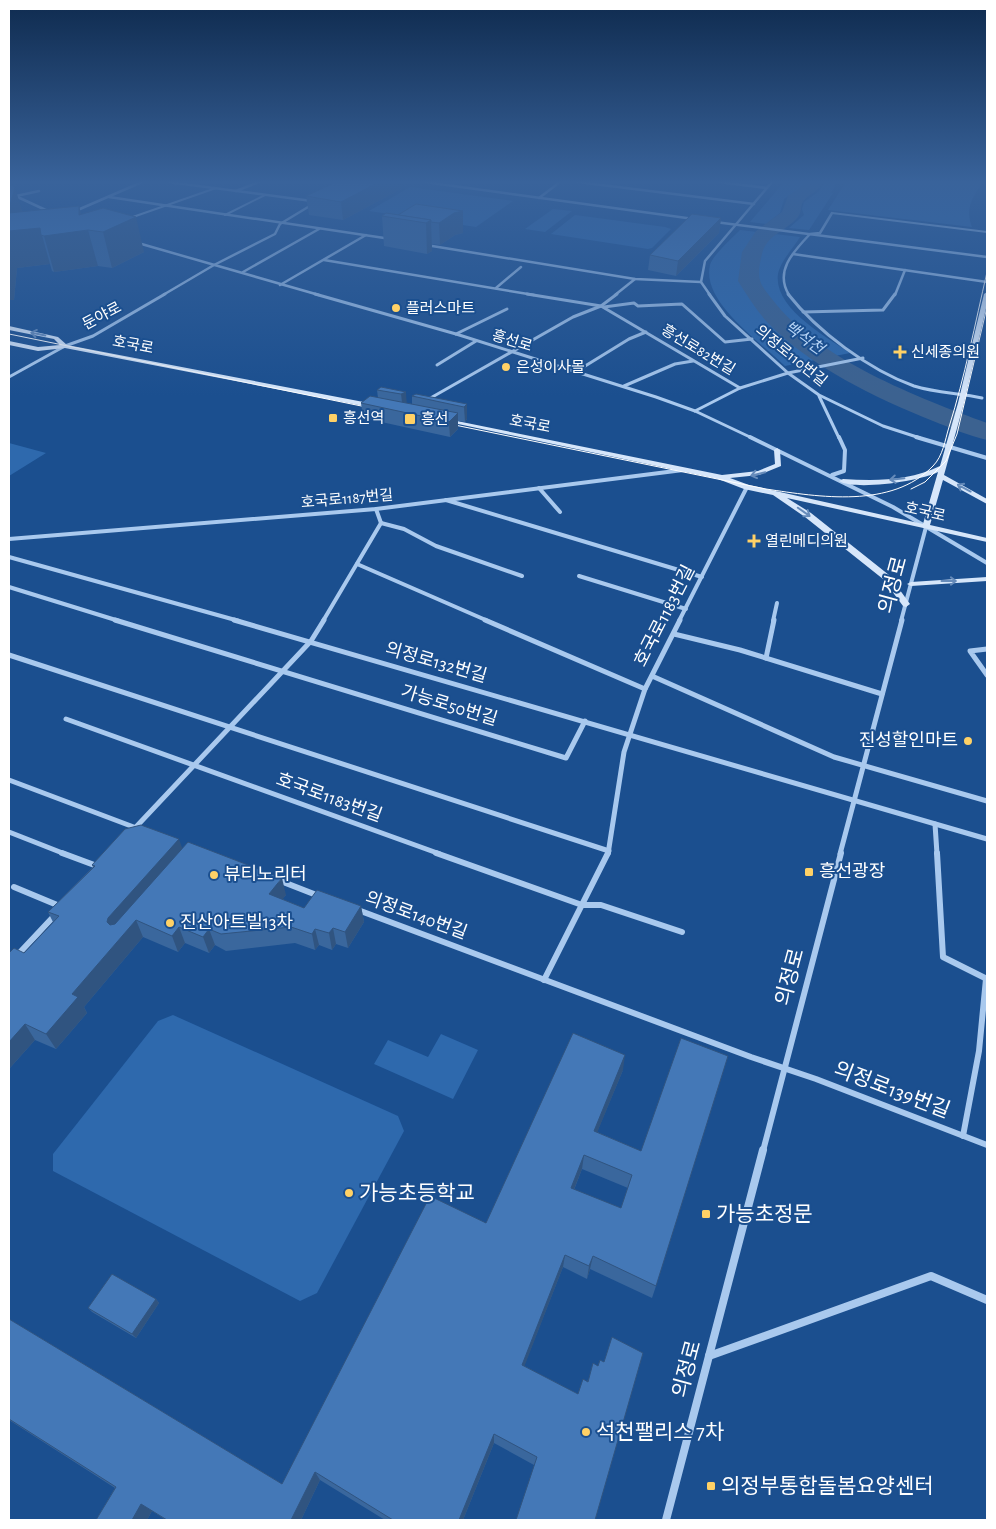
<svg xmlns="http://www.w3.org/2000/svg" width="996" height="1529" viewBox="0 0 996 1529" font-family="'Alegreya Sans','Noto Sans KR',sans-serif">
	<style>
		.green { fill: #2e69ad }
		.lines { fill: none; stroke-linecap: round; stroke-linejoin: round }
		.river { fill: #3c6290; fill-rule: evenodd }
		.lane { stroke: #a9c9ee; stroke-width: 2 }
		.street-far5 { stroke: #a9c9ee; stroke-width: 2.5 }
		.street-far4 { stroke: #a9c9ee; stroke-width: 3 }
		.street-far3 { stroke: #a9c9ee; stroke-width: 4 }
		.street-far2 { stroke: #a9c9ee; stroke-width: 5 }
		.street-far1 { stroke: #a9c9ee; stroke-width: 6 }
		.street { stroke: #a9c9ee; stroke-width: 8 }
		.secondary { fill: #d6e6fa; fill-rule: evenodd }
		.tram { stroke: #fff; stroke-width: 1 }
		.wall { fill: #3a679d; fill-rule: evenodd }
		.shaded-wall { fill: #305480 }
		.building { fill: #4478b7; stroke: #305480; fill-rule: evenodd }
		.oneway { stroke: #668bba }
		.poi-dot { fill: #ffd166; stroke: #1b4f8f; stroke-width: 2 }
		.labels { text-anchor: middle; dominant-baseline: central; stroke-width: 4; stroke-linejoin: round; paint-order: stroke }
		.far-poi-label { font-size: 15px; fill: #fff; stroke: #1b4f8f; text-anchor: start }
		.far-street-label { font-size: 15px; fill: #fff; stroke: #1b4f8f }
		.far-water-label { font-size: 16px; font-style: italic; fill: #b5d3f5; stroke: #1b4f8f }
		.street-label { font-size: 18px; fill: #fff; stroke: #1b4f8f }
		.poi-label { font-size: 18px; fill: #fff; stroke: #1b4f8f; text-anchor: start }
		.near-street-label { font-size: 21px; fill: #fff; stroke: #1b4f8f }
		.near-poi-label { font-size: 21px; fill: #fff; stroke: #1b4f8f; text-anchor: start }
	</style>
	<rect width="100%" height="100%" fill="#1b4f8f"/>
	<g class="green">
		<polygon points="784,182 809,182 784,199 780,213 766,224 750,222"/>
		<polygon points="826,182 837,182 831,193 833,193 809,230 789,228 804,215 802,209 804,202 818,192"/>
		<path d="M846,182H983C972,198 965,208 972,227L828,210Z"/>
		<polygon points="410,187 513,201 476,227 369,211"/>
		<polygon points="553,209 572,211 545,232 525,229"/>
		<polygon points="575,215 665,227 671,229 652,248 648,249 551,234"/>
		<path d="M740,230L800,237C794,247 780,262 778,274C773,308 827,337 850,353L785,366C761,342 701,302 710,265C712,256 733,237 740,230Z"/>
		<polygon points="9,443 46,453 9,476"/>
		<polygon points="173,1015 398,1116 404,1131 317,1293 300,1301 53,1171 53,1154 158,1021"/>
		<polygon points="441,1034 478,1050 453,1099 374,1064 388,1040 428,1057"/>
	</g>
	<g class="lines">
		<path class="river" d="M808,182H824C818,192 808,194 803,202C800,206 802,212 798,217C788,230 766,235 762,254C760,261 758,273 760,280C761,286 768,294 772,299C817,359 919,398 987,423V440C969,436 951,428 933,421C874,397 812,368 767,322C756,310 747,295 738,281L742,252L756,231L782,212L788,196Z"/>
		<g class="lane">
			<polyline points="832,213 987,232"/>
			<polyline points="225,215 265,195"/>
			<polyline points="130,218 216,188"/>
		</g>
		<g class="street-far5">
			<polyline points="168,182 312,201"/>
			<polyline points="425,182 694,219"/>
			<polyline points="578,182 754,204"/>
			<polyline points="719,182 767,188"/>
			<polyline points="236,191 259,182"/>
			<polyline points="9,193 50,212"/>
			<polyline points="16,196 39,191"/>
			<polyline points="109,197 391,239"/>
			<polyline points="539,198 560,182"/>
			<polyline points="73,212 142,182"/>
			<polyline points="715,222 987,257"/>
			<polyline points="138,243 319,295"/>
			<polyline points="426,245 635,279 701,282"/>
			<polyline points="793,254 987,282"/>
			<polyline points="324,260 534,295"/>
			<polyline points="243,272 319,229"/>
			<polyline points="280,285 366,235"/>
			<polyline points="496,288 521,267"/>
			<polyline points="163,295 214,265 275,234 280,224 313,204"/>
			<polyline points="615,295 635,279"/>
			<polyline points="710,295 701,282 705,261 772,182"/>
			<path d="M789,295C774,271 794,251 810,234L820,233L832,213"/>
			<polyline points="895,295 905,270"/>
		</g>
		<g class="street-far4">
			<polyline points="315,294 456,334 656,397 695,411 752,438"/>
			<polyline points="527,294 601,306 740,388"/>
			<polyline points="709,294 725,316 788,373 819,395 883,426 920,438"/>
			<path d="M788,294C817,331 869,370 914,386C936,393 960,393 982,398"/>
			<polyline points="604,307 634,303 638,306 682,304 725,342 752,339"/>
			<polyline points="803,312 883,310 895,294"/>
			<polyline points="456,334 507,309"/>
			<polyline points="437,365 476,341"/>
			<polyline points="577,371 629,339 646,332"/>
			<polyline points="9,377 65,346 93,336 165,294"/>
			<polyline points="624,386 675,364 693,361"/>
			<polyline points="819,396 839,438"/>
			<polyline points="427,400 573,317 601,306 617,294"/>
			<polyline points="695,411 740,388 788,373 863,358"/>
		</g>
		<g class="street-far3">
			<polyline points="750,437 893,507 987,563"/>
			<polyline points="916,437 987,458"/>
			<polyline points="832,475 844,471 845,450 839,437"/>
			<polyline points="539,488 560,512"/>
			<polyline points="446,500 702,577"/>
			<polyline points="376,509 381,523"/>
			<polyline points="381,523 404,529 436,546 522,576"/>
			<polyline points="9,539 376,509 683,470"/>
			<polyline points="9,557 239,621"/>
			<polyline points="357,564 488,621"/>
			<polyline points="579,576 686,609"/>
			<polyline points="9,587 119,621"/>
			<polyline points="323,621 381,523"/>
			<polyline points="679,621 747,487"/>
			<polyline points="773,621 777,603"/>
			<polyline points="901,621 926,527"/>
		</g>
		<g class="street-far2">
			<polyline points="115,620 566,758 585,721"/>
			<polyline points="234,620 987,839"/>
			<polyline points="485,620 645,689"/>
			<polyline points="674,634 740,650 882,694"/>
			<polyline points="987,649 970,651 987,675"/>
			<polyline points="9,655 609,851"/>
			<polyline points="766,658 774,620"/>
			<polyline points="652,676 834,757 987,801"/>
			<polyline points="66,719 440,854"/>
			<polyline points="9,780 139,829"/>
			<polyline points="935,824 937,854"/>
			<polyline points="135,828 311,641 324,620"/>
			<polyline points="9,832 65,854"/>
			<polyline points="608,854 624,752 645,689 680,620"/>
			<polyline points="840,854 902,620"/>
		</g>
		<g class="street-far1">
			<polyline points="62,853 97,866"/>
			<polyline points="436,853 582,905 601,905 682,932"/>
			<polyline points="937,853 943,957 987,979"/>
			<polyline points="278,880 319,896"/>
			<polyline points="14,887 62,907"/>
			<polyline points="358,910 751,1057 816,1079 987,1145"/>
			<polyline points="9,964 55,915"/>
			<polyline points="544,980 608,853"/>
			<polyline points="963,1136 979,1051 986,979"/>
			<polyline points="763,1151 841,853"/>
		</g>
		<g class="street">
			<polyline points="709,1356 931,1276 987,1300"/>
			<polyline points="666,1520 763,1150"/>
		</g>
		<g class="secondary">
			<path d="M987,292V304L964,403L944,475L987,499V504L943,480L930,525L987,538V542L787,498L811,513L889,575L910,604L906,607L903,606L883,579L805,517L773,495L744,489L718,479L444,421L447,419L722,475L758,471L775,464L774,450L777,448L780,450L781,466L759,475L730,478L749,485L923,524L938,472C921,481 855,491 839,481L843,479C877,481 909,481 940,466L958,403L984,294Z"/>
			<polygon points="9,326 58,337 67,345 374,404 377,406 374,408 65,348 38,351 9,345 9,341 38,347 60,345 54,339 9,330"/>
			<polygon points="987,577 987,581 911,586 907,584 911,582"/>
		</g>
		<g class="tram">
			<polyline points="9,334 376,409"/>
			<path d="M445,423L766,489C819,497 892,509 933,466C943,456 945,440 949,427C965,376 975,324 987,272"/>
			<polyline points="911,489 925,482 946,461 957,434 987,307"/>
		</g>
	</g>
	<g class="wall">
		<polygon points="9,184 22,211 22,212 79,206 81,215 144,252 112,268 98,266 54,272 52,271 50,264 17,268 14,300 9,300"/>
		<polygon points="401,189 343,220 309,215 306,196"/>
		<polygon points="463,211 463,233 455,235 440,245 432,244 432,251 427,254 384,246 382,216"/>
		<polygon points="721,218 719,233 676,276 648,270 650,255"/>
		<polygon points="377,390 406,392 406,403 412,404 412,396 467,404 467,419 465,422 458,421 458,429 450,437 363,418 361,403 378,398"/>
		<polygon points="182,848 286,895 282,899 304,908 361,906 364,922 348,948 336,944 332,950 319,945 315,950 295,943 226,951 215,945 209,953 185,943 178,952 143,937 84,1007 87,1013 56,1049 35,1040 9,1069 53,922 48,912 93,867 92,865"/>
		<path d="M623,1070L597,1132L641,1151L656,1286L652,1298L590,1269L587,1279L563,1267L524,1366L578,1394L598,1366L604,1362L643,1353L534,1465L494,1443L463,1520H385L320,1480L301,1520H166L152,1511L147,1520H96L115,1488L9,1420V1319L282,1484L486,1223ZM582,1169L628,1188L621,1208L574,1190Z"/>
		<polygon points="156,1299 159,1303 136,1338 92,1312 88,1308"/>
	</g>
	<g class="shaded-wall">
		<polygon points="379,182 400,182 401,189 343,220 341,202"/>
		<polygon points="15,187 22,211 18,230 40,228 50,264 17,268 14,300 9,300 9,206"/>
		<polygon points="79,206 85,231 88,230 98,266 54,272 44,236 79,215"/>
		<polygon points="463,211 463,233 455,235 440,245 439,223 454,213"/>
		<polygon points="136,217 144,252 112,268 103,232"/>
		<polygon points="721,218 719,233 676,276 678,261"/>
		<polygon points="431,220 432,251 427,254 426,223"/>
		<polygon points="406,392 407,407 403,410 401,394"/>
		<polygon points="467,404 467,419 465,422 464,407"/>
		<polygon points="458,413 458,429 450,437 449,422"/>
		<polygon points="179,839 185,856 116,934 107,922 108,918"/>
		<polygon points="282,878 286,895 274,910 269,894"/>
		<polygon points="361,906 364,922 348,948 345,932"/>
		<polygon points="136,920 143,937 84,1007 87,1013 56,1049 46,1034 72,994"/>
		<polygon points="179,927 185,943 178,952 172,936"/>
		<polygon points="333,928 336,944 332,950 329,933"/>
		<polygon points="209,929 215,945 209,953 203,937"/>
		<polygon points="315,929 319,945 315,950 312,934"/>
		<polygon points="25,1024 35,1040 9,1069 9,1042"/>
		<polygon points="625,1055 623,1070 592,1145 594,1131"/>
		<polygon points="584,1155 582,1169 569,1202 571,1188"/>
		<polygon points="565,1255 563,1267 521,1375 522,1365"/>
		<polygon points="593,1256 590,1269 587,1279 589,1266"/>
		<polygon points="156,1299 159,1303 136,1338 132,1334"/>
		<polygon points="494,1434 494,1443 463,1520 459,1520"/>
		<polygon points="315,1472 320,1480 301,1520 291,1520"/>
		<polygon points="141,1504 152,1511 147,1520 132,1520"/>
	</g>
	<g class="building">
		<polygon points="336,182 379,182 341,202 306,196"/>
		<polygon points="9,184 15,187 10,205 9,206"/>
		<polygon points="416,204 463,211 454,213 439,223 431,222 431,220 398,215"/>
		<polygon points="79,206 79,215 103,208 136,217 103,232 88,230 44,236 41,235 40,228 9,231 9,213"/>
		<polygon points="386,213 431,220 426,223 382,216"/>
		<polygon points="692,214 721,218 678,261 650,255"/>
		<polygon points="381,387 406,392 401,394 377,390"/>
		<polygon points="416,394 467,404 464,407 412,396"/>
		<polygon points="370,396 458,413 449,422 361,403"/>
		<polygon points="141,825 179,839 108,918 107,922 110,925 115,924 188,842 282,878 269,894 304,908 317,890 361,906 345,932 333,928 329,933 315,929 312,934 291,927 221,934 209,929 203,937 179,927 172,936 136,920 72,994 78,997 46,1034 25,1024 9,1042 9,953 14,948 24,953 59,916 48,912 95,866 92,865 125,829"/>
		<path d="M573,1033L625,1055L594,1131L641,1151L681,1038L728,1056L656,1286L593,1256L589,1266L565,1255L522,1365L578,1394L583,1379L588,1382L593,1363L598,1366L600,1360L604,1362L612,1337L643,1353L595,1520H516L537,1457L494,1434L459,1520H393L315,1472L291,1520H167L141,1504L132,1520H96L116,1487L9,1419V1319L282,1484L430,1196L486,1223ZM584,1155L632,1175L621,1208L571,1188Z"/>
		<polygon points="112,1274 156,1299 132,1334 88,1308"/>
	</g>
	<defs><path id="oneway-shaft" d="M-6 0H5M1.5-3L5.5 0L1.5 3" fill="none" stroke-width="1.6" stroke-linecap="round" stroke-linejoin="round" transform="scale(1.25)"/></defs>
	<g class="oneway">
		<use href="#oneway-shaft" transform="translate(38 334) rotate(-169)"/>
		<use href="#oneway-shaft" transform="translate(758 474) rotate(167)"/>
		<use href="#oneway-shaft" transform="translate(897 479) rotate(174)"/>
		<use href="#oneway-shaft" transform="translate(964 488) rotate(-152)"/>
		<use href="#oneway-shaft" transform="translate(804 512) rotate(35)"/>
		<use href="#oneway-shaft" transform="translate(949 581)"/>
	</g>
	<linearGradient id="sky" x2="0" y2="1"><stop stop-color="#0f2b4f"/><stop offset="0.46" stop-color="#39639b"/><stop offset="1" stop-color="#39639b" stop-opacity="0"/></linearGradient>
	<rect width="996" height="396" fill="url(#sky)"/>
	<g class="poi-dot">
		<circle cx="396" cy="308" r="5"/>
		<path d="M897.5 344.5h5v5h5v5h-5v5h-5v-5h-5v-5h5z"/>
		<circle cx="506" cy="367" r="5"/>
		<rect x="328" y="413" width="10" height="10" rx="2.5"/>
		<rect x="404" y="413" width="12" height="12" rx="2.5"/>
		<path d="M751.5 533.5h5v5h5v5h-5v5h-5v-5h-5v-5h5z"/>
		<circle cx="968" cy="741" r="5"/>
		<rect x="804" y="867" width="10" height="10" rx="2.5"/>
		<circle cx="214" cy="875" r="5"/>
		<circle cx="170" cy="923" r="5"/>
		<circle cx="349" cy="1193" r="5"/>
		<rect x="701" y="1209" width="10" height="10" rx="2.5"/>
		<circle cx="586" cy="1432" r="5"/>
		<rect x="706" y="1481" width="10" height="10" rx="2.5"/>
	</g>
	<g class="labels">
		<g class="far-poi-label">
			<text x="406" y="308">플러스마트</text>
			<text x="911" y="352">신세종의원</text>
			<text x="516" y="367">은성이사몰</text>
			<text x="343" y="418">흥선역</text>
			<text x="421" y="419">흥선</text>
			<text x="765" y="541">열린메디의원</text>
		</g>
		<g class="far-street-label">
			<text transform="translate(102 316) rotate(-28)">둔야로</text>
			<text transform="translate(512 341) rotate(17)">흥선로</text>
			<text transform="translate(133 345) rotate(11)">호국로</text>
			<text transform="translate(698 350) rotate(31)">흥선로82번길</text>
			<text transform="translate(791 356) rotate(39)">의정로110번길</text>
			<text transform="translate(530 424) rotate(11)">호국로</text>
			<text transform="translate(347 499) rotate(-5)">호국로1187번길</text>
			<text transform="translate(925 512) rotate(13)">호국로</text>
		</g>
		<g class="far-water-label">
			<text transform="translate(804 338) rotate(36)">백석천</text>
		</g>
		<g class="street-label">
			<text transform="translate(665 616) rotate(-63)">호국로1183번길</text>
			<text transform="translate(436 663) rotate(16)">의정로132번길</text>
			<text transform="translate(449 706) rotate(17)">가능로50번길</text>
			<text transform="translate(329 798) rotate(20)">호국로1183번길</text>
			<text transform="translate(416 916) rotate(20)">의정로140번길</text>
		</g>
		<g class="poi-label">
			<text x="958" y="741" text-anchor="end">진성할인마트</text>
			<text x="819" y="872">흥선광장</text>
			<text x="224" y="875">뷰티노리터</text>
			<text x="180" y="923">진산아트빌13차</text>
		</g>
		<g class="near-street-label">
			<text transform="translate(893 585) rotate(-75)">의정로</text>
			<text transform="translate(790 977) rotate(-75)">의정로</text>
			<text transform="translate(892 1090) rotate(21)">의정로139번길</text>
			<text transform="translate(687 1369) rotate(-75)">의정로</text>
		</g>
		<g class="near-poi-label">
			<text x="359" y="1193">가능초등학교</text>
			<text x="716" y="1214">가능초정문</text>
			<text x="596" y="1432">석천팰리스 7차</text>
			<text x="721" y="1486">의정부통합돌봄요양센터</text>
		</g>
	</g>
	<rect width="996" height="1529" fill="none" stroke="#ffffff" stroke-width="20"/>
</svg>
